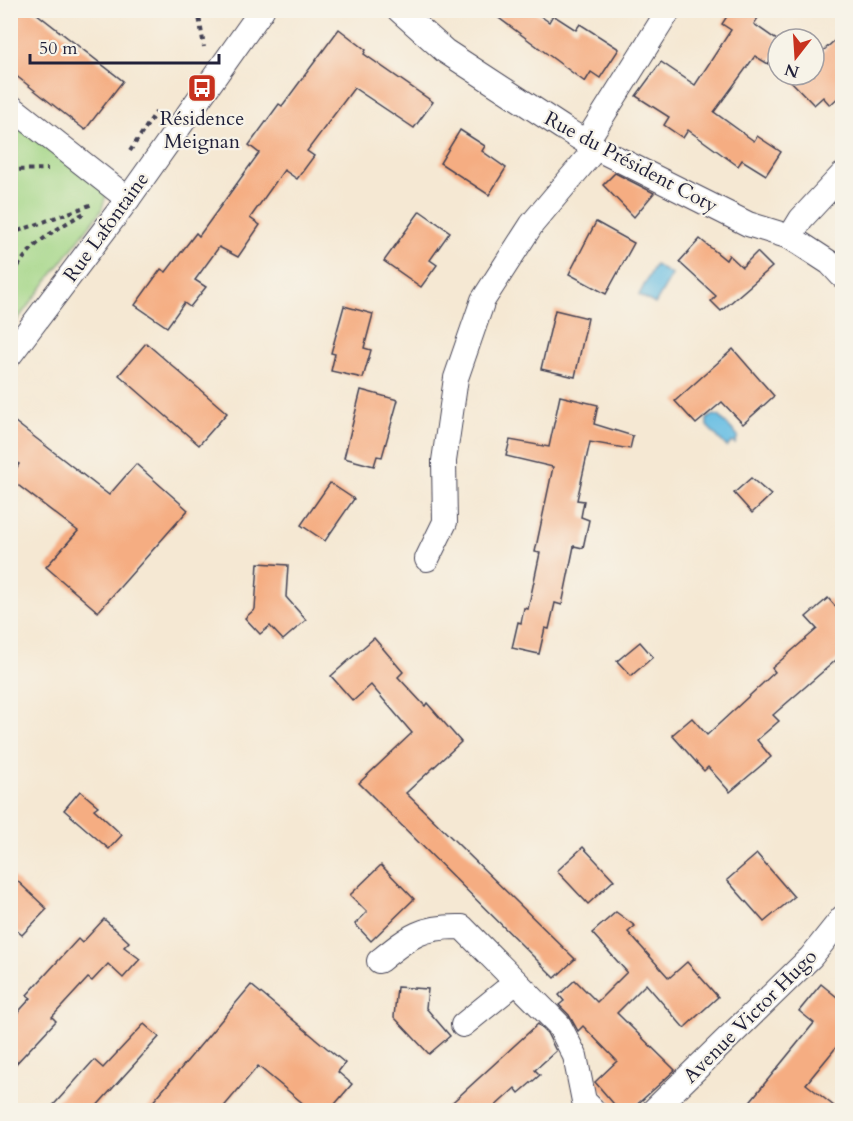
<svg xmlns="http://www.w3.org/2000/svg" width="853" height="1121" viewBox="0 0 853 1121" font-family="Cardo,serif">
	<style>
		.green { fill: #a2d585; stroke: #627c60; stroke-width: 1.5 }
		.water { fill: #66bde3; stroke: #44708f; stroke-width: 1.5 }
		.building { fill: #f5ad82 }
		.lines { fill: none; stroke-linecap: round; stroke-linejoin: round }
		.street-casing { stroke: #424052; stroke-width: 26 }
		.path { stroke: #424052; stroke-width: 4; stroke-dasharray: 4.5 4.5; stroke-linecap: butt }
		.street { stroke: #fff; stroke-width: 24 }
		.labels { text-anchor: middle; dominant-baseline: central; stroke-width: 4.5; stroke-linejoin: round; paint-order: stroke }
		.poi-label { font-size: 20px; fill: #22223b; stroke: #f7f3e8 }
		.street-label { font-size: 20px; fill: #22223b; stroke: #f7f3e8 }
	</style>
	<rect width="100%" height="100%" fill="#f7f3e8"/>
	<filter id="ink" filterUnits="userSpaceOnUse"><feTurbulence type="fractalNoise" baseFrequency=".0167" numOctaves="2"/><feDisplacementMap in="SourceGraphic" scale="12" xChannelSelector="R" yChannelSelector="G"/><feConvolveMatrix kernelMatrix="1 2 1 2 8 2 1 2 1" color-interpolation-filters="sRGB"/></filter>
	<filter id="wash" filterUnits="userSpaceOnUse"><feTurbulence type="fractalNoise" baseFrequency=".008" numOctaves="4" result="noise"/><feDisplacementMap in="SourceGraphic" scale="24" xChannelSelector="R" yChannelSelector="G"/><feGaussianBlur stdDeviation="1.35" result="paint"/><feColorMatrix in="noise" values="0 0 0 0 0 0 0 0 0 0 0 0 0 0 0 0 0 1.4 0 .05"/><feComposite in="paint" operator="in"/></filter>
	<g filter="url(#wash)">
		<rect width="100%" height="100%" fill="#f5e8d3"/>
		<polygon class="green" points="10,118 107,193 101,211 11,328"/>
		<g class="water">
			<polygon points="655,265 672,275 655,304 639,295"/>
			<polygon points="713,415 719,416 738,436 735,444 732,442 727,447 707,426 707,419"/>
		</g>
		<g id="blocks">
			<g class="building">
				<polygon points="10,10 32,10 123,81 85,130 10,71"/>
				<polygon points="488,10 532,10 549,22 553,15 576,30 580,24 619,49 600,78 591,72 585,82"/>
				<polygon points="731,10 763,10 754,24 778,41 778,48 768,64 755,56 714,112 754,141 757,136 781,152 766,175 742,160 738,166 688,130 683,138 664,125 669,117 636,96 661,62 695,85 731,30 722,24"/>
				<polygon points="339,29 366,50 364,54 433,102 414,128 354,88 307,151 314,156 297,179 284,170 250,218 260,225 238,257 219,247 195,280 206,287 190,307 184,303 167,327 135,305 161,269 166,272 196,233 199,236 259,153 249,145 279,104 282,106"/>
				<polygon points="843,33 843,93 830,105 823,97 814,105 790,80 796,75 814,75 814,59"/>
				<polygon points="460,130 485,146 482,151 506,168 489,195 440,163"/>
				<polygon points="615,173 654,193 634,217 603,185"/>
				<polygon points="420,211 450,232 430,260 437,265 421,287 384,261"/>
				<polygon points="596,222 634,243 606,294 569,274"/>
				<polygon points="700,239 726,260 729,255 742,267 757,252 772,267 721,311 711,301 716,296 679,262"/>
				<polygon points="344,306 373,314 364,348 371,350 363,378 331,371 335,354 331,353"/>
				<polygon points="555,310 588,318 575,377 541,369"/>
				<polygon points="146,343 227,413 199,445 119,375"/>
				<polygon points="733,349 774,396 743,424 722,402 696,424 675,401"/>
				<polygon points="361,390 398,400 382,457 377,456 374,466 344,458"/>
				<polygon points="560,396 598,405 594,424 633,436 630,449 590,442 577,500 584,501 581,517 589,520 583,548 574,546 562,605 555,603 549,629 545,628 539,654 512,648 518,622 521,623 524,608 528,609 540,553 535,552 553,467 506,456 510,440 549,447"/>
				<polygon points="10,418 109,495 136,464 188,510 98,612 46,567 78,531 10,479 19,464 10,458"/>
				<polygon points="751,478 771,495 752,513 734,493"/>
				<polygon points="330,483 354,499 325,541 301,525"/>
				<polygon points="258,563 288,565 286,597 306,620 283,640 270,626 260,634 245,618 255,609"/>
				<polygon points="828,598 843,615 843,654 773,715 779,721 757,740 771,757 730,792 708,767 704,771 672,735 692,718 707,735 775,672 772,668 817,629 806,617"/>
				<polygon points="374,638 403,672 398,677 425,706 427,703 461,742 406,793 575,959 555,978 359,783 412,733 371,685 353,701 331,676"/>
				<polygon points="640,642 653,657 631,676 617,661"/>
				<polygon points="80,791 98,806 94,809 122,835 109,849 64,810"/>
				<polygon points="583,847 614,880 588,904 557,871"/>
				<polygon points="757,854 794,897 764,922 727,880"/>
				<polygon points="381,865 414,899 371,941 355,924 367,912 350,895"/>
				<polygon points="10,874 47,909 22,935 10,925"/>
				<polygon points="616,912 635,926 628,932 669,978 687,962 718,997 684,1028 646,984 617,1013 675,1070 631,1110 619,1110 595,1082 617,1061 583,1026 578,1031 569,1015 559,1005 564,1001 559,995 575,980 597,1002 627,972 592,933"/>
				<polygon points="104,919 129,942 124,947 140,959 123,978 108,964 92,981 88,978 52,1017 56,1021 10,1070 10,1021 31,998 27,995 78,939 82,943"/>
				<polygon points="821,984 843,1002 843,1039 806,1084 839,1110 743,1110 814,1023 799,1011"/>
				<polygon points="251,985 345,1063 338,1072 352,1084 330,1110 311,1110 258,1066 221,1110 146,1110"/>
				<polygon points="397,987 428,989 426,1008 450,1036 429,1054 394,1017"/>
				<polygon points="144,1024 159,1037 93,1110 49,1110 94,1060 103,1068"/>
				<polygon points="538,1024 547,1033 556,1051 535,1070 540,1075 519,1093 515,1088 491,1110 444,1110"/>
			</g>
		</g>
	</g>
	<g filter="url(#ink)">
		<use href="#blocks" fill-opacity="0" stroke="#424052" stroke-width="1.5"/>
		<g class="lines">
			<g class="street-casing">
				<g id="street">
					<polyline points="399,10 445,51 563,128 596,148 748,224 790,237 830,263 842,276"/>
					<polyline points="10,106 128,199"/>
					<polyline points="586,142 669,10"/>
					<polyline points="790,237 801,219 842,175"/>
					<polyline points="10,355 128,199 262,10"/>
					<polyline points="427,559 445,522 444,461 456,378 483,300 532,224 596,148"/>
					<path d="M379,961C410,936 422,926 462,927L559,1025L575,1056L584,1101L593,1110"/>
					<polyline points="463,1025 516,982"/>
					<polyline points="654,1110 811,957 842,918"/>
				</g>
			</g>
			<g class="path">
				<polyline points="198,10 204,47"/>
				<polyline points="130,151 156,112"/>
				<polyline points="10,170 48,169"/>
				<polyline points="10,234 93,204"/>
				<path d="M10,283C24,246 53,231 86,212"/>
			</g>
			<use href="#street" class="street"/>
		</g>
	</g>
	<defs>
		<g id="bus-square" transform="scale(1.5)"><rect x="-9" y="-9" width="18" height="18" rx="4" fill="#c8321e" stroke="#f7f3e8"/><path d="M-5-6H5V4H4V6H2V4H-2V6H-4V4H-5ZM-3.5-4V0h7V-4ZM-3.5 1.2v1.5H-2V1.2ZM2 1.2v1.5H3.5V1.2Z" fill="#fff"/></g>
	</defs>
	<g fill-rule="evenodd">
		<use href="#bus-square" x="202" y="88"/>
	</g>
	<g class="labels">
		<g class="poi-label">
			<text x="202" y="118">Résidence<tspan x="202" dy="23">Meignan</tspan></text>
		</g>
		<g class="street-label">
			<text transform="translate(631 162) rotate(28)">Rue du Président Coty</text>
			<text transform="translate(106 227) rotate(-54)">Rue Lafontaine</text>
			<text transform="translate(750 1016) rotate(-45)">Avenue Victor Hugo</text>
		</g>
	</g>
	<rect width="853" height="1121" fill="none" stroke="#f7f3e8" stroke-width="36"/>
	<g transform="translate(796 57) rotate(197)"><circle r="28" fill="#f7f3e8" stroke="#a29fa3" stroke-width="1.5"/>
	<path d="M0-4.5L10 22L0 15L-10 22Z" fill="#c8321e"/>
	<text y="-9" font-size="16" font-weight="bold" text-anchor="middle" fill="#22223b">N</text>
	</g>
	<path d="M30 54v9h189v-9" fill="none" stroke="#22223b" stroke-width="3"/>
	<text x="39" y="54" font-size="18" fill="#22223b" stroke="#f7f3e8" stroke-width="4.5" paint-order="stroke">50 m</text>
</svg>
